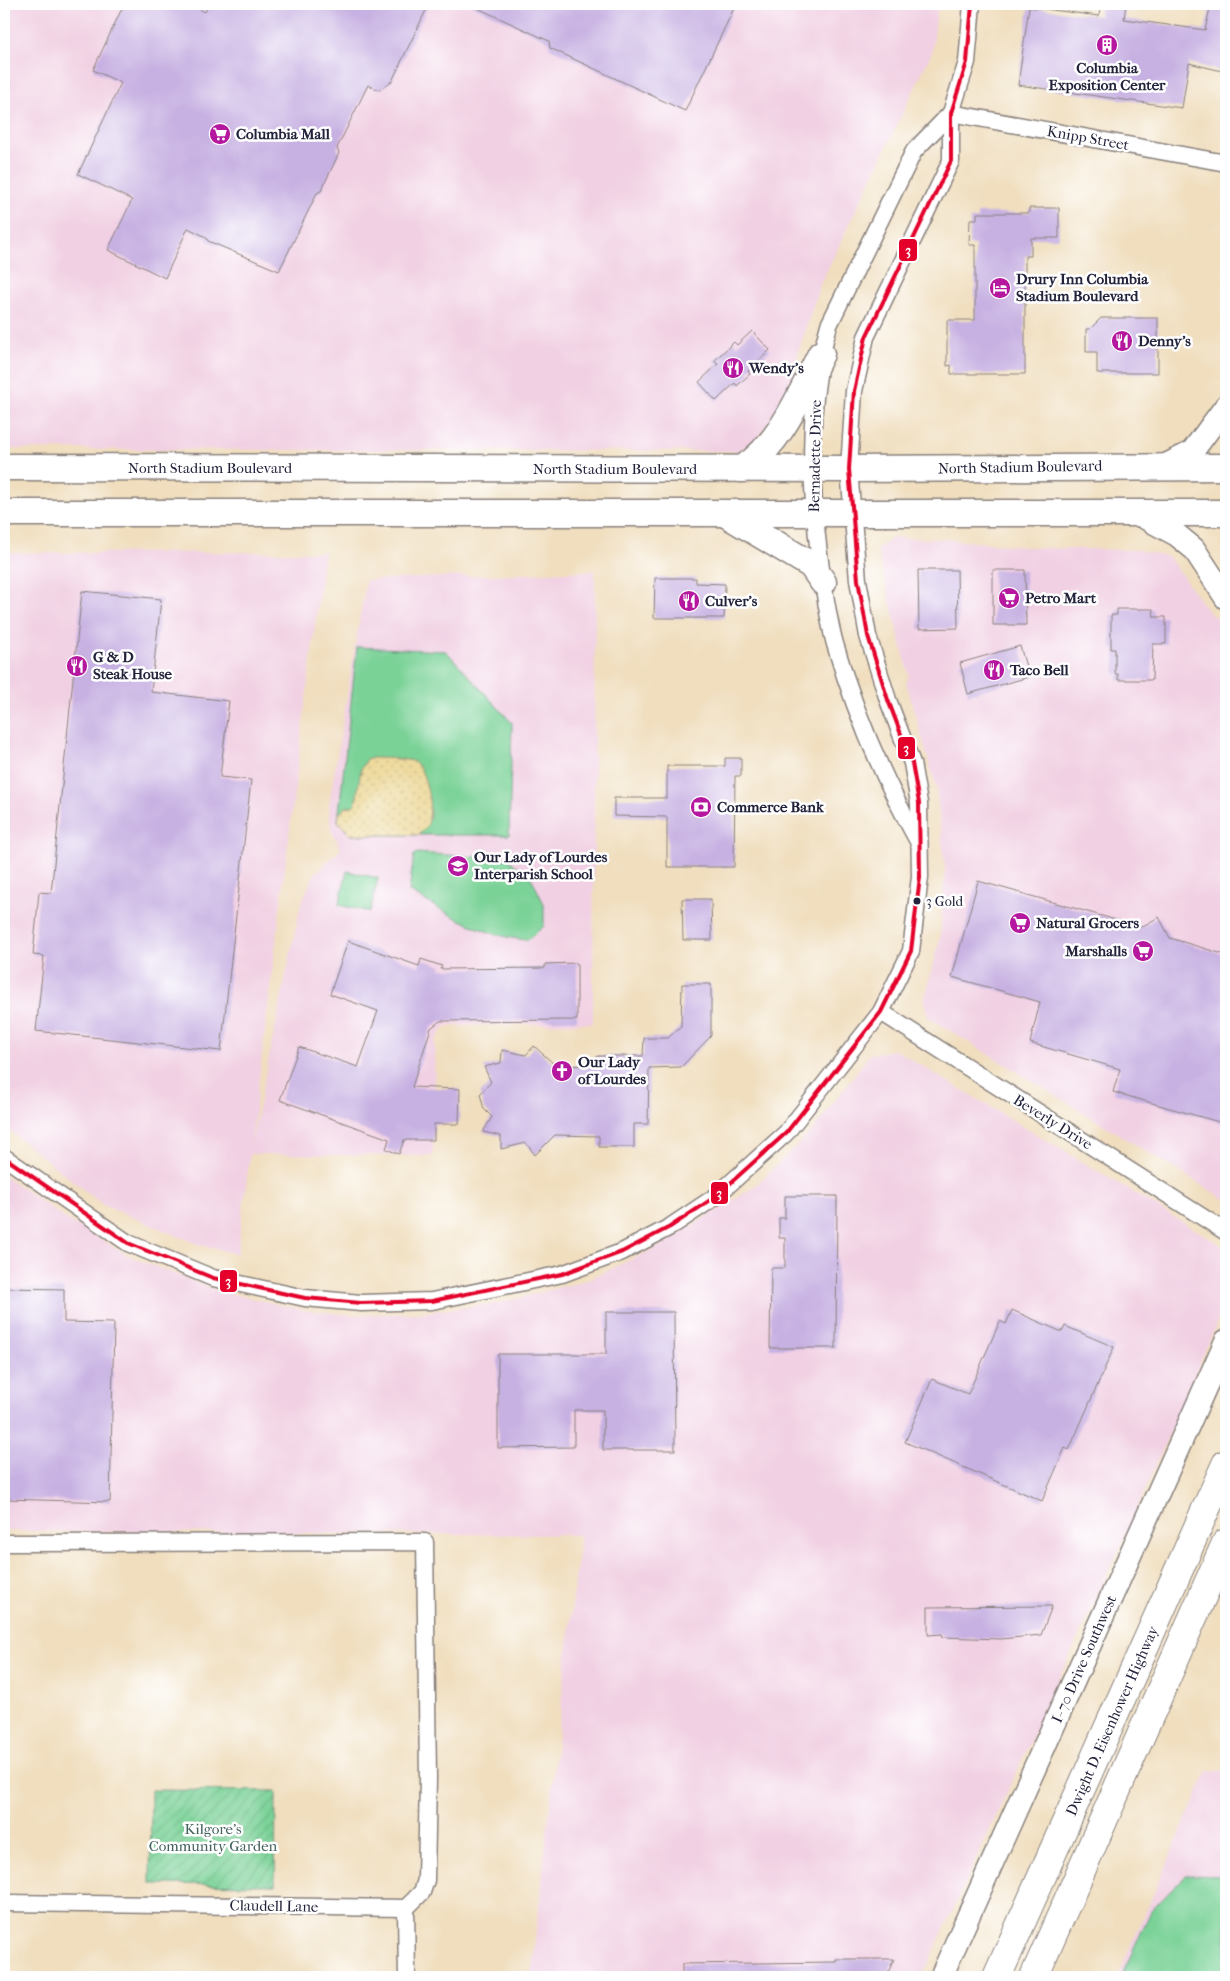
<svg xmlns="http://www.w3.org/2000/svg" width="1230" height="1981" viewBox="0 0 1230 1981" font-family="'IM FELL French Canon',serif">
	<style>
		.built { fill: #f1d0e3 }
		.green { fill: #7ad297; stroke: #4e7a69 }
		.sand { fill: url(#sand-dots); stroke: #887e6c }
		.garden { fill: url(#garden-furrows); stroke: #4e7a69 }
		.building { fill: #c7b1e2 }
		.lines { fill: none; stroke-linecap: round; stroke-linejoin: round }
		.street-casing { stroke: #89807c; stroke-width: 19 }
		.secondary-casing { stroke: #89807c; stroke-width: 25 }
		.primary-casing { stroke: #89807c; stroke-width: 29 }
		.highway-casing { stroke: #89807c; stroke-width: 30 }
		.street { stroke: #fff; stroke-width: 16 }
		.secondary { stroke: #fff; stroke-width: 22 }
		.primary { stroke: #fff; stroke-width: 26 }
		.highway { stroke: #fff; stroke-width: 28 }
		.bus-1-casing { stroke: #fff; stroke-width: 8 }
		.bus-1 { stroke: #e4002b; stroke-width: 4 }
		.bus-dot { fill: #22223b; stroke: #fff; stroke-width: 2 }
		.labels { text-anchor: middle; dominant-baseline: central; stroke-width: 5; stroke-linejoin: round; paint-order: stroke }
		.bus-label { font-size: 14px; fill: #22223b; stroke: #fff; text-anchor: start }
		.poi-label { font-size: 15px; font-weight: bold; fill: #22223b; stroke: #fff; text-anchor: start }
		.street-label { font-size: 15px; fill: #22223b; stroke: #fff }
		.park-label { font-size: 15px; fill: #41605b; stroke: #fff }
		.line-badge { stroke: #fff; stroke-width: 2 }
		.badge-label { font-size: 14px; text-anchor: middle; font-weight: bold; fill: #fff }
	</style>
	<defs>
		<pattern id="sand-dots" width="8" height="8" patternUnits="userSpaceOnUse" patternTransform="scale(1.25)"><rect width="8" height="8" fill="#eeda9e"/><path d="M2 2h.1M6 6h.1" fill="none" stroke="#ccbb89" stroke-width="1.8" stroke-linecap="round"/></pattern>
		<pattern id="garden-furrows" width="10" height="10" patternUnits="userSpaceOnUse" patternTransform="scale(1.25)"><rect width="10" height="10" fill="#7ad297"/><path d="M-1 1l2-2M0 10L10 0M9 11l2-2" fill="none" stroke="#69b483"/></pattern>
	</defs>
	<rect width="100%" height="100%" fill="#fff"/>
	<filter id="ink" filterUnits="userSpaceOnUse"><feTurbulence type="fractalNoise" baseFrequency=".02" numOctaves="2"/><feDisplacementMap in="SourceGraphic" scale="10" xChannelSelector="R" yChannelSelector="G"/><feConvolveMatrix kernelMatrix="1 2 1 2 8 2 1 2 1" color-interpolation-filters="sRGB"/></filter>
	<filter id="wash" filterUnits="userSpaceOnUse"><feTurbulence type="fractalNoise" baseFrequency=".0096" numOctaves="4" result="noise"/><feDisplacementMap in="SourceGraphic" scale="20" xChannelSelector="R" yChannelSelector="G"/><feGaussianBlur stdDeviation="1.12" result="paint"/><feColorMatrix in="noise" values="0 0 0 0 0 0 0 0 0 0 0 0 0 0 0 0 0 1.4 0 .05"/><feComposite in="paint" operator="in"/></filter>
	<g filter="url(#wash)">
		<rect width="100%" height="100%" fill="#f0debe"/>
		<g class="built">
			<polygon points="4,4 938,4 932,52 820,285 798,352 790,394 754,443 737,451 4,449"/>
			<polygon points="892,538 943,539 1037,548 1137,550 1169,557 1209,613 1226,623 1226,1200 928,1017 924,1001 940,939 945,870 936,786 906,683 909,675 877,550"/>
			<polygon points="324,552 251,1144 301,903 314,875 341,849 331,829 329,805 366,580 595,571 593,1023 446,1026 435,1040 433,1156 250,1154 237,1254 197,1244 103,1205 4,1126 4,553"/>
			<polygon points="895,1050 1226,1248 1226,1302 1133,1518 922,1977 531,1977 580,1535 4,1531 4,1175 66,1219 131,1257 219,1291 303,1310 352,1315 418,1313 499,1303 585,1281 660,1246 755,1186 813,1130 870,1054"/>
			<polygon points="1208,1770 1226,1771 1226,1977 1117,1977"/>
		</g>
		<g class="green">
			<polygon points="357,647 446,651 512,723 509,835 350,835 338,821"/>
			<path d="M417,853L508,859L532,879L544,904V926L528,940C484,937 446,913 409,891L414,855Z"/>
			<polygon points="347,871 378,878 370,912 339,905"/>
			<polygon points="1186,1875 1226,1876 1226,1977 1121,1977 1151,1911"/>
		</g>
		<path class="sand" d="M368,758C376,758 407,758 414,762C426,769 432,807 429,820C428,827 422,829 419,835H350L338,821L339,814L346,807L353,806L356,802L361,769Z"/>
		<polygon class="garden" points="151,1790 276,1791 275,1885 150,1884"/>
		<g id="blocks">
			<g class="building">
				<polygon points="124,4 189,4 205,12 209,4 429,4 392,81 379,90 368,85 337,148 339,153 321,191 317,193 279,271 208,241 206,237 188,228 165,278 108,250 132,200 78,174 121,83 93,70"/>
				<polygon points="469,4 736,4 685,111 550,48 549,41"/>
				<polygon points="1101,4 1126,4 1124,19 1205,30 1211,4 1226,4 1226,72 1189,63 1182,108 1018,85 1029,7 1099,16"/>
				<polygon points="1029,208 1059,208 1059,238 1031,238 1031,256 1025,256 1025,374 951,374 951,365 947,366 947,320 975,320 975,245 969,245 970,219 977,219 977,213 1029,213"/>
				<polygon points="1101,318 1158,318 1158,373 1097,373 1097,352 1086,352 1086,329 1090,329"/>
				<polygon points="752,331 770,350 748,371 750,374 737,386 735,383 716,401 699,382 718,364 714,361 734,342 737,345"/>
				<polygon points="918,570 957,570 958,628 919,629"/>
				<polygon points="993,570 1025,570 1026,625 993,625"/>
				<polygon points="655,578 696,578 696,583 725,584 724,618 654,618"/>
				<polygon points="82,591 161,599 151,692 229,701 220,777 251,780 221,1051 36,1031 44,956 33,955 39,892 51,893"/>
				<polygon points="1117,609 1153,609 1154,617 1166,617 1166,644 1153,644 1152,680 1118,680 1118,674 1115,674 1115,649 1111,649 1111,615 1117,615"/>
				<polygon points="1020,646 1029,677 968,694 960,663"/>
				<polygon points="725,758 741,758 741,776 735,776 734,867 667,867 667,817 614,816 614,798 667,798 667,766 725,766"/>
				<polygon points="978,881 1141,927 1159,917 1170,938 1226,955 1226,1124 1113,1092 1120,1069 1030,1043 1040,1002 952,977"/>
				<polygon points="682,899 711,899 712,940 683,940"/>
				<polygon points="348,941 419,966 421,959 442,966 440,969 545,968 545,964 577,963 577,1020 440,1021 431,1028 412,1087 460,1089 459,1124 434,1124 434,1140 404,1140 399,1154 386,1149 389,1139 280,1100 299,1047 358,1067 378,1011 330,994"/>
				<polygon points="682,984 711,984 711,1036 681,1067 649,1068 648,1124 634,1124 634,1147 599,1147 599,1136 555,1135 535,1155 526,1143 501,1149 501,1136 483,1132 492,1117 484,1109 480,1094 491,1082 484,1067 501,1063 502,1050 526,1055 534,1046 555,1065 596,1066 597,1056 643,1056 644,1038 668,1038 681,1026"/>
				<polygon points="785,1196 837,1196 836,1348 770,1348 771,1268 785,1268 785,1238 779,1238 779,1218 785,1218"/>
				<polygon points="4,1288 64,1289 64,1322 114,1323 110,1502 4,1499"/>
				<polygon points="1012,1310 1062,1332 1065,1326 1114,1347 1069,1450 1065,1448 1042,1501 905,1442 932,1379 968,1394 1000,1321 1006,1324"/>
				<polygon points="606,1312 674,1312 675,1450 603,1450 603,1410 574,1410 574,1447 498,1448 498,1354 606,1354"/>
				<polygon points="1052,1606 1041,1635 1001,1639 943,1637 942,1634 928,1635 928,1607"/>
				<polygon points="836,1959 894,1959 886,1977 682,1977 682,1964 836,1962"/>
			</g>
		</g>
	</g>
	<g filter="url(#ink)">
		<use href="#blocks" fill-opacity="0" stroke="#89807c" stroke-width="1"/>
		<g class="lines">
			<g class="street-casing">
				<g id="street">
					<polyline points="951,113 1226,163"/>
					<path d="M919,843C884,780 855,713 835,644C828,619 825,594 821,569C810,489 806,404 829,325L914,151L951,113"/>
					<polyline points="881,1012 1226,1232"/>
					<polyline points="4,1157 128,1243 213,1278 305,1298 361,1303 432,1301 562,1274 622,1252 670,1227 715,1197 786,1133 881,1012 911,951 920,877 919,803 912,763 888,700 868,636 858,580 849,469 854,391 866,337 951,161 951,113 967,62 972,4"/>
					<polyline points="4,1543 425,1542 428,1778 426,1880 422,1892 406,1908 4,1903"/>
					<polyline points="406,1908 407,1977"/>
				</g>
			</g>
			<g class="secondary-casing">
				<g id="secondary">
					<polyline points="1164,466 1192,452 1226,406"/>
					<polyline points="1138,514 1177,535 1194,549 1226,598"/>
					<polyline points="941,1977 1226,1341"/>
				</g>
			</g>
			<g class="primary-casing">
				<g id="primary">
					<polyline points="4,467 849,469 1226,467"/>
					<path d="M742,469C781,444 800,395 821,354"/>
					<polyline points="4,513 1226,513"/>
					<polyline points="726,514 811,565 823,582"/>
				</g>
			</g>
			<g class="highway-casing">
				<g id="highway">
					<polyline points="997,1977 1226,1464"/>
					<polyline points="1034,1977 1226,1543"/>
				</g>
			</g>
			<use href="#street" class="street"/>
			<use href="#secondary" class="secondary"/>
			<use href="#primary" class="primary"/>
			<use href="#highway" class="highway"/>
			<g class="bus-1-casing">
				<polyline id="bus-1" points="4,1157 128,1243 213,1278 305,1298 361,1303 432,1301 562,1274 622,1252 670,1227 715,1197 786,1133 881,1012 911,951 920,877 919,803 912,763 888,700 868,636 858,580 849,469 854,391 866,337 951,161 951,113 967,62 972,4"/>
			</g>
			<use href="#bus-1" class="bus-1"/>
		</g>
	</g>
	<defs>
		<g id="building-disc" transform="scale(1.125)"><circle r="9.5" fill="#b5179e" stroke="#fff"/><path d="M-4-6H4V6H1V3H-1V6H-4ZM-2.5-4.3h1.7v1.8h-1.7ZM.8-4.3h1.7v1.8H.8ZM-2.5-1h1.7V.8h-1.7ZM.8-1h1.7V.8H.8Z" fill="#fff"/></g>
		<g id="supermarket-disc" transform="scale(1.125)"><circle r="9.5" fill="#b5179e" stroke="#fff"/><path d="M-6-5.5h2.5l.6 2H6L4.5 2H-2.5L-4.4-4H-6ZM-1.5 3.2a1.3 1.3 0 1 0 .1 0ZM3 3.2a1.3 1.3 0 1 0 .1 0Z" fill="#fff"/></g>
		<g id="hotel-disc" transform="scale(1.125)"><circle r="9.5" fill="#b5179e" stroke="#fff"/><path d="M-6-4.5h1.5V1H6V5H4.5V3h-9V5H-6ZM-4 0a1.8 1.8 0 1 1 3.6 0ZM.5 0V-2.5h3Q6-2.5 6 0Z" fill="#fff"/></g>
		<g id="restaurant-disc" transform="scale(1.125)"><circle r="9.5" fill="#b5179e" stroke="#fff"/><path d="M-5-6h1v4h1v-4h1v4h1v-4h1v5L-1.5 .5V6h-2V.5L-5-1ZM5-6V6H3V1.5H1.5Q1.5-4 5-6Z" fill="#fff"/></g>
		<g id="bank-disc" transform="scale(1.125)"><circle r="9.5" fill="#b5179e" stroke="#fff"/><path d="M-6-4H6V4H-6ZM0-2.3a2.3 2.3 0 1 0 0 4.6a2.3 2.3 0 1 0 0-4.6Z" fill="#fff"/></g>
		<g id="school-disc" transform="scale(1.125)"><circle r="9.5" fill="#b5179e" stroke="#fff"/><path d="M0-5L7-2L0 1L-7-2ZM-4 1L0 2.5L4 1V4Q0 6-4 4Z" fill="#fff"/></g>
		<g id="church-disc" transform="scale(1.125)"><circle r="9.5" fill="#b5179e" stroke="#fff"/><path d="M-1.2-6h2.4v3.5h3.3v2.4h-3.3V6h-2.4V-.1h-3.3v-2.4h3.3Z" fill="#fff"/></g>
	</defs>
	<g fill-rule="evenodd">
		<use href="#building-disc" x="1107" y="45"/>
		<use href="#supermarket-disc" x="220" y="134"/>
		<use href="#hotel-disc" x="1000" y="288"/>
		<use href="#restaurant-disc" x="1122" y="341"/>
		<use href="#restaurant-disc" x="733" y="368"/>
		<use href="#supermarket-disc" x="1009" y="598"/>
		<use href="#restaurant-disc" x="689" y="601"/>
		<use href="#restaurant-disc" x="77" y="666"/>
		<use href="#restaurant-disc" x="994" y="670"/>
		<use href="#bank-disc" x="701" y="807"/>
		<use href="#school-disc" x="458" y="866"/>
		<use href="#supermarket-disc" x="1020" y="923"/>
		<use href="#supermarket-disc" x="1143" y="951"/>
		<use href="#church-disc" x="562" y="1071"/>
	</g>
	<circle class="bus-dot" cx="917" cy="901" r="4.5"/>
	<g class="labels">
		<g class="bus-label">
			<text x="926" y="901">3 Gold</text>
		</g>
		<g class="poi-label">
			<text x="1107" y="68" text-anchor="middle">Columbia<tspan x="1107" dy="17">Exposition Center</tspan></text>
			<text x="236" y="134">Columbia Mall</text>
			<text x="1016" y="279">Drury Inn Columbia<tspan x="1016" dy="17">Stadium Boulevard</tspan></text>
			<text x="1138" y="341">Denny's</text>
			<text x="749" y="368">Wendy's</text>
			<text x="1025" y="598">Petro Mart</text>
			<text x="705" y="601">Culver's</text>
			<text x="93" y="657">G &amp; D<tspan x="93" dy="17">Steak House</tspan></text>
			<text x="1010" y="670">Taco Bell</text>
			<text x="717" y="807">Commerce Bank</text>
			<text x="474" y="857">Our Lady of Lourdes<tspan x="474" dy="17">Interparish School</tspan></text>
			<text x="1036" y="923">Natural Grocers</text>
			<text x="1127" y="951" text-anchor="end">Marshalls</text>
			<text x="578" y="1062">Our Lady<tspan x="578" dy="17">of Lourdes</tspan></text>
		</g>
		<g class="street-label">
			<text transform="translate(1088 138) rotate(10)">Knipp Street</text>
			<text transform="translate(815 456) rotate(-89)">Bernadette Drive</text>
			<text transform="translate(1020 467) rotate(-1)">North Stadium Boulevard</text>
			<text x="210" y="468">North Stadium Boulevard</text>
			<text x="615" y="469">North Stadium Boulevard</text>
			<text transform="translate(1053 1122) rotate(32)">Beverly Drive</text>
			<text transform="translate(1084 1659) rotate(-66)">I- 70 Drive Southwest</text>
			<text transform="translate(1112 1721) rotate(-66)">Dwight D. Eisenhower Highway</text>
			<text transform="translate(274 1906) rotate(1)">Claudell Lane</text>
		</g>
		<g class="park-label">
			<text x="213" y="1829">Kilgore's<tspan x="213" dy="17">Community Garden</tspan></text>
		</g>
	</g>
	<g class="line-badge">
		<rect x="898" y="238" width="20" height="24" rx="5" fill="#e4002b"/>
		<rect x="897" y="736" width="19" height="24" rx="5" fill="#e4002b"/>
		<rect x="710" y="1181" width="19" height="24" rx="5" fill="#e4002b"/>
		<rect x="219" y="1269" width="19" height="24" rx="5" fill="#e4002b"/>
	</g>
	<g class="badge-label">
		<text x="908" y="255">3</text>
		<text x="906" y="753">3</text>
		<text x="719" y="1198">3</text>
		<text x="228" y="1286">3</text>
	</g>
	<rect width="1230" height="1981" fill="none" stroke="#fff" stroke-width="20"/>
</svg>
